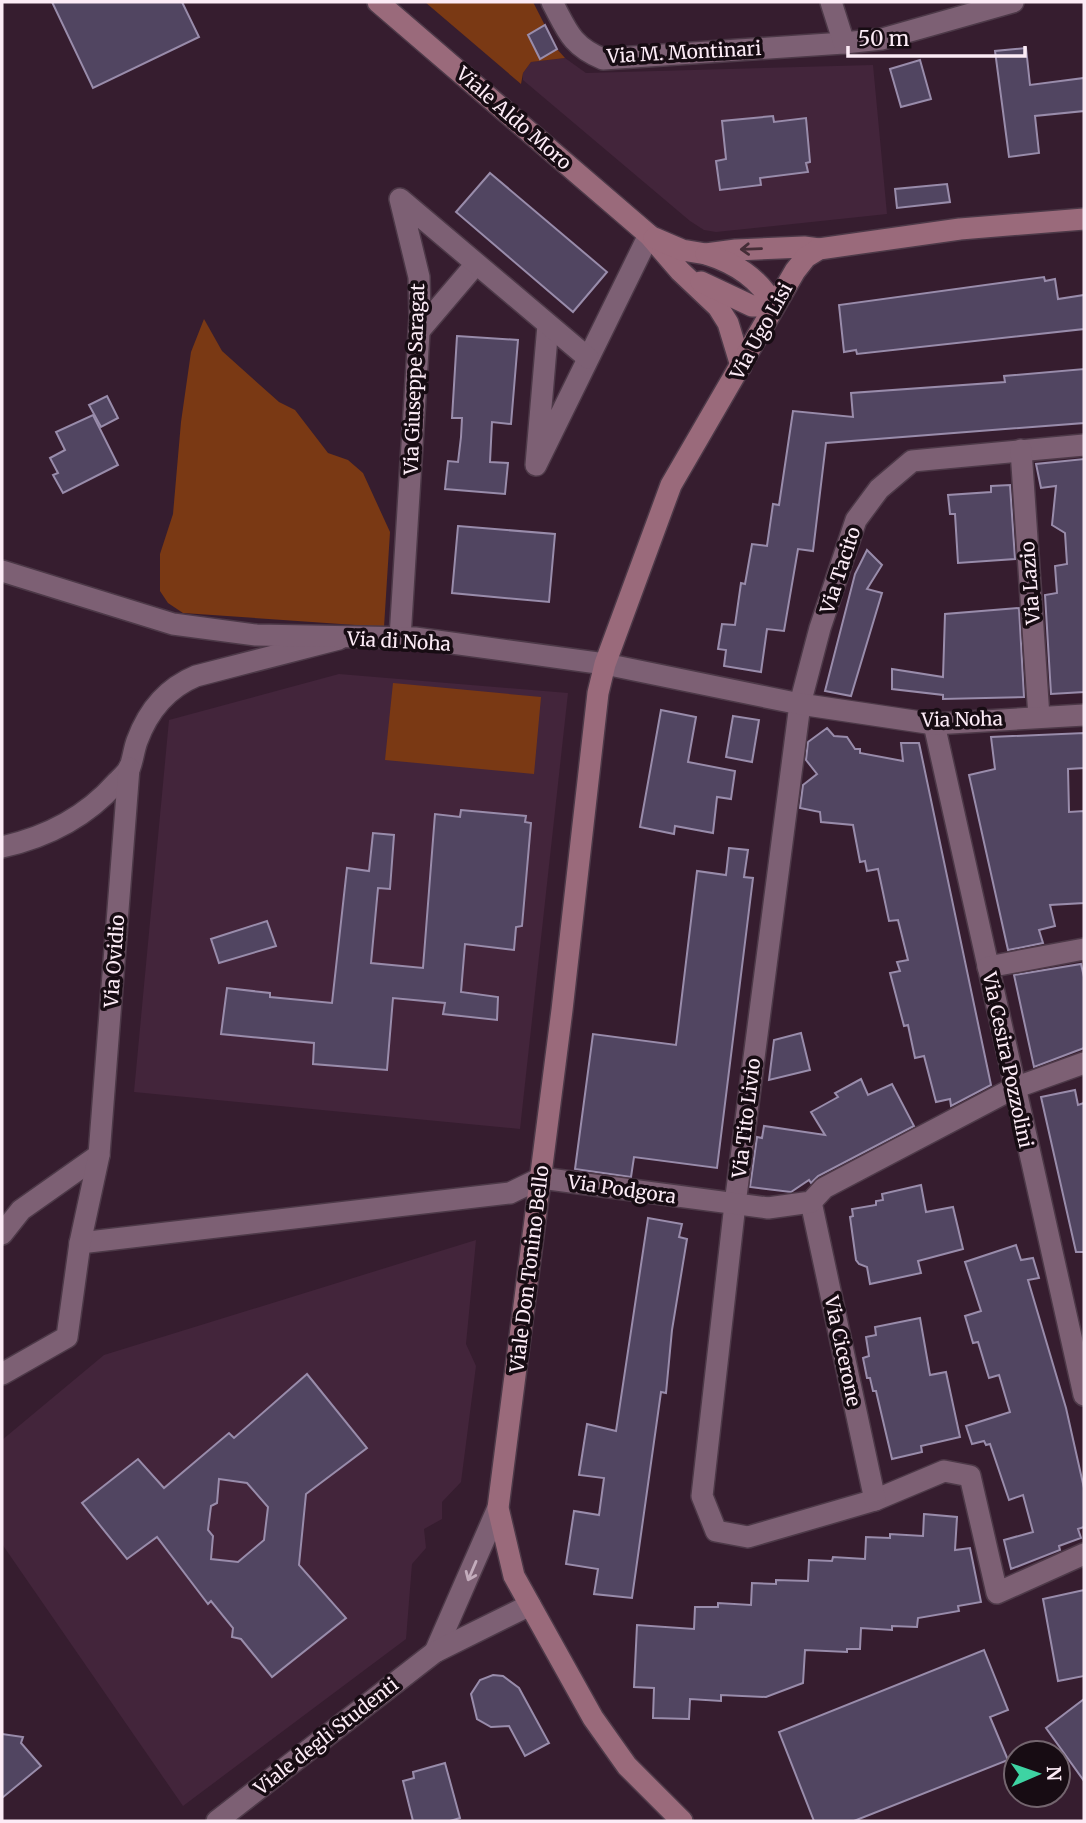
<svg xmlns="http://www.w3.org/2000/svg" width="1086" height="1823" viewBox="0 0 1086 1823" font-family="Merriweather,serif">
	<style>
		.built { fill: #43253b }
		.green { fill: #7a3914 }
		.building { fill: #514561; stroke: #998cab; stroke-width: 2; fill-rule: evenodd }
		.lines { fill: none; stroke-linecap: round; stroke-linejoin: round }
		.minor-casing { stroke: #4d3948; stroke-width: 24 }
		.tertiary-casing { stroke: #4d3948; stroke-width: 24 }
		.secondary-casing { stroke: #4d3948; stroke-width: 24 }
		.minor { stroke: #7d6074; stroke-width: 21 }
		.tertiary { stroke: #7d6074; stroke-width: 21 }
		.secondary { stroke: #9a6a7b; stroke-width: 21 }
		.oneway { stroke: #452d37 }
		.oneway2 { stroke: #c3acbc }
		.labels { text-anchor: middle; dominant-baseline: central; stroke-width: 7; stroke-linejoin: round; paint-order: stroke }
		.street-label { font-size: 19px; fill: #fcebf6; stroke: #170c13 }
	</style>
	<rect width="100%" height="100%" fill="#361d2f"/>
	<g class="built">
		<polygon points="565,58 586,73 873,65 887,214 716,232 704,230 690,221 523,80 523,73 531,62"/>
		<polygon points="339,674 568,693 520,1129 134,1092 169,720"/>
		<polygon points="476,1240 466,1344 476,1366 461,1482 442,1502 442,1519 424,1529 426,1548 412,1564 406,1639 183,1806 2,1544 2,1440 104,1355"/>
	</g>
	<g class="green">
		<polygon points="425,2 533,2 557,49 565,58 531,62 523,73 521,84"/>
		<polygon points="204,319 222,351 279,402 295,410 328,453 348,460 363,473 390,532 384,627 183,613 168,603 160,591 160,554 173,514 181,422 191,352"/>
		<polygon points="393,683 541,697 534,774 385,760"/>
	</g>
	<g class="building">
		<polygon points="52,2 182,2 199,37 93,88"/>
		<polygon points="545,25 557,49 540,59 528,35"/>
		<polygon points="1026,48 1030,85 1084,78 1084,111 1035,116 1039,153 1009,157 995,51"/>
		<polygon points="920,60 931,99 901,107 890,69"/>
		<polygon points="773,116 774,122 806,118 810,162 806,163 808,172 760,178 761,185 720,190 716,161 726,159 722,121"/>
		<polygon points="490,173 607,272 573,312 456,212"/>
		<polygon points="947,184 950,202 897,208 895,189"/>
		<polygon points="1044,277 1045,281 1055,279 1058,299 1084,295 1084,329 857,354 856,350 844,352 839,305"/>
		<polygon points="457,336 518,340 511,424 492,422 490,462 508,463 505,494 445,489 448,461 458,462 461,437 462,418 452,418"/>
		<polygon points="1084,369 1084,423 826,443 813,551 798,549 784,631 767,629 761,672 724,666 726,650 718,649 722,624 735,625 741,583 745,584 752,544 767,546 773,504 779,505 793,411 853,417 851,393 1005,382 1004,376"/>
		<polygon points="107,396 118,418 101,427 89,405"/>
		<polygon points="93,415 118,465 63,493 53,475 58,473 50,458 65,450 56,432"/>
		<polygon points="1084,459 1084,692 1051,694 1045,595 1057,593 1055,566 1067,564 1065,533 1052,525 1056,486 1041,488 1036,464"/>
		<polygon points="1010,485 1015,559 958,563 955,514 950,514 948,495 991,492 991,486"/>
		<polygon points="458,526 555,534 549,602 452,593"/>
		<polygon points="867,550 882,565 867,589 882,593 851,696 825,691 855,574"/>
		<polygon points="1019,608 1024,697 943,699 943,695 892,689 892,669 943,677 945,614"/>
		<polygon points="661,710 696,717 688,762 735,771 731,799 717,797 713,833 675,826 674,834 640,827"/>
		<polygon points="733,716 759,720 752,762 726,757"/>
		<polygon points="827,728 834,736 847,737 855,749 860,749 860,753 903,761 901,743 919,743 991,1085 951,1106 950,1099 936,1102 924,1056 915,1058 908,1025 904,1026 890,973 900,971 897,962 908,960 898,920 889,921 878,869 867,871 865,861 860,862 853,825 821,822 820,812 800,808 803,785 817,774 806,760 808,742"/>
		<polygon points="1084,733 1084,768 1068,769 1069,812 1084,811 1084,903 1050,905 1055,926 1039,930 1043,943 1008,950 969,775 995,769 991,737"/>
		<polygon points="461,810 526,816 525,822 531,823 522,926 516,927 514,950 465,944 461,992 498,997 497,1020 443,1014 445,1003 393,998 387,1070 313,1064 314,1043 221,1034 227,988 270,993 270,997 332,1003 347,868 369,871 373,833 394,835 390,889 378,888 371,963 423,968 435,814 460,817"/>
		<polygon points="729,848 748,850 744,877 753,878 717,1168 634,1157 631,1177 575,1169 593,1034 676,1045 697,871 726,875"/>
		<polygon points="267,921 276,946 219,963 211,939"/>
		<polygon points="1081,964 1084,977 1084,1048 1034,1067 1014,975"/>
		<polygon points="801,1033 810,1070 769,1080 774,1040"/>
		<polygon points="861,1079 868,1095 892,1084 914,1126 818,1176 811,1183 809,1180 791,1192 750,1187 757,1137 762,1138 764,1126 825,1135 811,1112 838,1097 835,1093"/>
		<polygon points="1075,1090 1078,1105 1084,1103 1084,1252 1076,1252 1041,1097"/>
		<polygon points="921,1185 926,1212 953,1207 963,1249 918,1261 921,1273 870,1284 867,1267 859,1264 856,1260 850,1217 853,1216 852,1209 876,1205 876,1201 883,1200 882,1194"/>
		<polygon points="648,1218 682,1224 679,1237 687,1239 672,1330 666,1393 661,1392 632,1598 594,1594 598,1569 566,1564 574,1511 599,1515 604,1478 579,1475 587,1424 616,1431"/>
		<polygon points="1016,1245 1021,1260 1033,1258 1039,1278 1028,1280 1066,1408 1084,1488 1084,1527 1078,1529 1081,1538 1059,1546 1060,1550 1011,1569 1004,1540 1033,1532 1023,1495 1009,1500 990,1444 986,1445 984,1441 972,1444 966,1426 1010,1412 999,1375 989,1378 978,1342 973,1343 965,1316 981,1311 965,1262"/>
		<polygon points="920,1318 930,1375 946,1372 960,1437 921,1446 922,1452 892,1459 876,1391 873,1391 870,1378 867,1378 863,1358 869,1356 866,1337 876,1335 875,1327"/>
		<path d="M307,1374L367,1448L306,1494L299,1565L346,1618L272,1677L241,1639L232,1637L233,1628L211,1601L208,1604L157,1537L127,1559L82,1503L138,1459L164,1488L229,1433L234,1438ZM219,1479L247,1483L268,1507L264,1540L238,1562L211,1559L213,1536L208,1530L211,1506L217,1503Z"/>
		<polygon points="924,1514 957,1517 955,1550 970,1548 981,1602 958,1606 959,1611 918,1618 917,1627 892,1626 892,1630 861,1628 860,1649 847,1649 847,1652 805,1650 803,1683 766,1697 721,1695 721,1701 690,1699 689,1719 653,1718 654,1688 634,1687 637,1625 694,1629 695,1607 718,1607 718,1603 751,1605 752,1583 776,1584 776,1580 808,1581 809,1560 832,1561 833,1557 865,1559 866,1537 890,1538 890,1534 923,1536"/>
		<polygon points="1084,1590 1084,1676 1058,1681 1043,1599"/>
		<polygon points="984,1650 1008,1710 990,1717 1008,1760 854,1821 814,1821 779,1732"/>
		<polygon points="493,1675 503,1676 519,1688 549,1743 525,1756 509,1726 491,1727 477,1719 471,1694 480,1680"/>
		<polygon points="1084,1699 1084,1781 1046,1728"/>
		<polygon points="2,1734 23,1737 21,1743 41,1766 2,1798"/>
		<polygon points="445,1763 460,1818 450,1821 413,1821 403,1781 414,1778 413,1772"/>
	</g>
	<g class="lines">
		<g class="minor-casing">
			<g id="minor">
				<path d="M552,2C567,30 571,46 603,59L844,43L882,39L1013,2"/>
				<polyline points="831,2 844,43"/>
				<polyline points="548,325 536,465 649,235"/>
				<polyline points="419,331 476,264"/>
				<polyline points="1084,445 912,461 879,489 856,520 820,628 800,704 735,1204 702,1496 716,1531 748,1537 875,1500 944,1471 970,1476 997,1593 1084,1554"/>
				<polyline points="1021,450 1039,717"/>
				<polyline points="400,638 420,317 419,277 400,199 588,358"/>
				<polyline points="934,724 1084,1395"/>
				<path d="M2,847C47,837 85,818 116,783C121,778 127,773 130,767C133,759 134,749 137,741C148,711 167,688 196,676L339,639"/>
				<polyline points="988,967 1084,949"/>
				<polyline points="811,1202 875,1500"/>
				<polyline points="2,1234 21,1210 99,1155"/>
				<polyline points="80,1243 510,1193 541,1178 768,1208 811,1202 824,1188 1014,1088 1084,1063"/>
				<polyline points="2,1374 67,1337 80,1243 99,1155 129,768"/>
				<polyline points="435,1652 498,1508"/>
				<polyline points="217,1821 435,1652 530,1605"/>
			</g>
		</g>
		<g class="tertiary-casing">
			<polyline id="tertiary" points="2,571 173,624 256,635 415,638 605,664 800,704 934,724 1084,715"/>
		</g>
		<g class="secondary-casing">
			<g id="secondary">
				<polyline points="378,2 649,235 680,271 718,307 728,323 741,366"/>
				<polyline points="654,238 682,250 706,254 736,250 804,247 819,249"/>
				<path d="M701,282L752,306H774C760,279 735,263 706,254"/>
				<polyline points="682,1821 627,1766 593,1718 514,1576 498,1508 562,1010 598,693 605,664 671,485 795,271 806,257 819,249 960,229 1084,219"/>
			</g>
		</g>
		<use href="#minor" class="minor"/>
		<use href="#tertiary" class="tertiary"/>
		<use href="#secondary" class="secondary"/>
	</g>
	<defs><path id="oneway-shaft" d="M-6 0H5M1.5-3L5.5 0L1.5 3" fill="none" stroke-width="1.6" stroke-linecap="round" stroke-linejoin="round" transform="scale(1.75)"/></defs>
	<use class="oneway" href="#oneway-shaft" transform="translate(751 249) rotate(178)"/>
	<use class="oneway2" href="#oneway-shaft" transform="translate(472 1571) rotate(113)"/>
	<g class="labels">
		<g class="street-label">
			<text transform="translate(684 52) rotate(-3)">Via M. Montinari</text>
			<text transform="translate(514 118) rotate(41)">Viale Aldo Moro</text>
			<text transform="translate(761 331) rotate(-61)">Via Ugo Lisi</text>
			<text transform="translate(414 379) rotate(-88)">Via Giuseppe Saragat</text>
			<text transform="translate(840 570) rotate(-72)">Via Tacito</text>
			<text transform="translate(1030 583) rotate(-94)">Via Lazio</text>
			<text transform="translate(399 641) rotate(3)">Via di Noha</text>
			<text transform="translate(962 719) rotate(-1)">Via Noha</text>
			<text transform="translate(114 961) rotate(-86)">Via Ovidio</text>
			<text transform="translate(1008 1060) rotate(78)">Via Cesira Pozzolini</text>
			<text transform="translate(746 1118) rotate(-83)">Via Tito Livio</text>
			<text transform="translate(622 1189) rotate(8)">Via Podgora</text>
			<text transform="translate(529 1269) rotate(-83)">Viale Don Tonino Bello</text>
			<text transform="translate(843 1351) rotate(78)">Via Cicerone</text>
			<text transform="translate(326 1736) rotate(-38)">Viale degli Studenti</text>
		</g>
	</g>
	<rect width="1086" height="1823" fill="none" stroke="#fcebf6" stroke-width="7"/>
	<g transform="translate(1037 1774) rotate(88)"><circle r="33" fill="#170c13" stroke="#73656e" stroke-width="2"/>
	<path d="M0-5L12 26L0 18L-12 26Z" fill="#3ed4a3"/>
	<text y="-10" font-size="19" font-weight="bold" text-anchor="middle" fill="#fcebf6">N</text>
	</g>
	<path d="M848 46v10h177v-10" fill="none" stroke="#fcebf6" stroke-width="3.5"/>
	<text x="858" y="46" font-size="21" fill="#fcebf6" stroke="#170c13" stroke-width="5" paint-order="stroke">50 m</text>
</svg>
